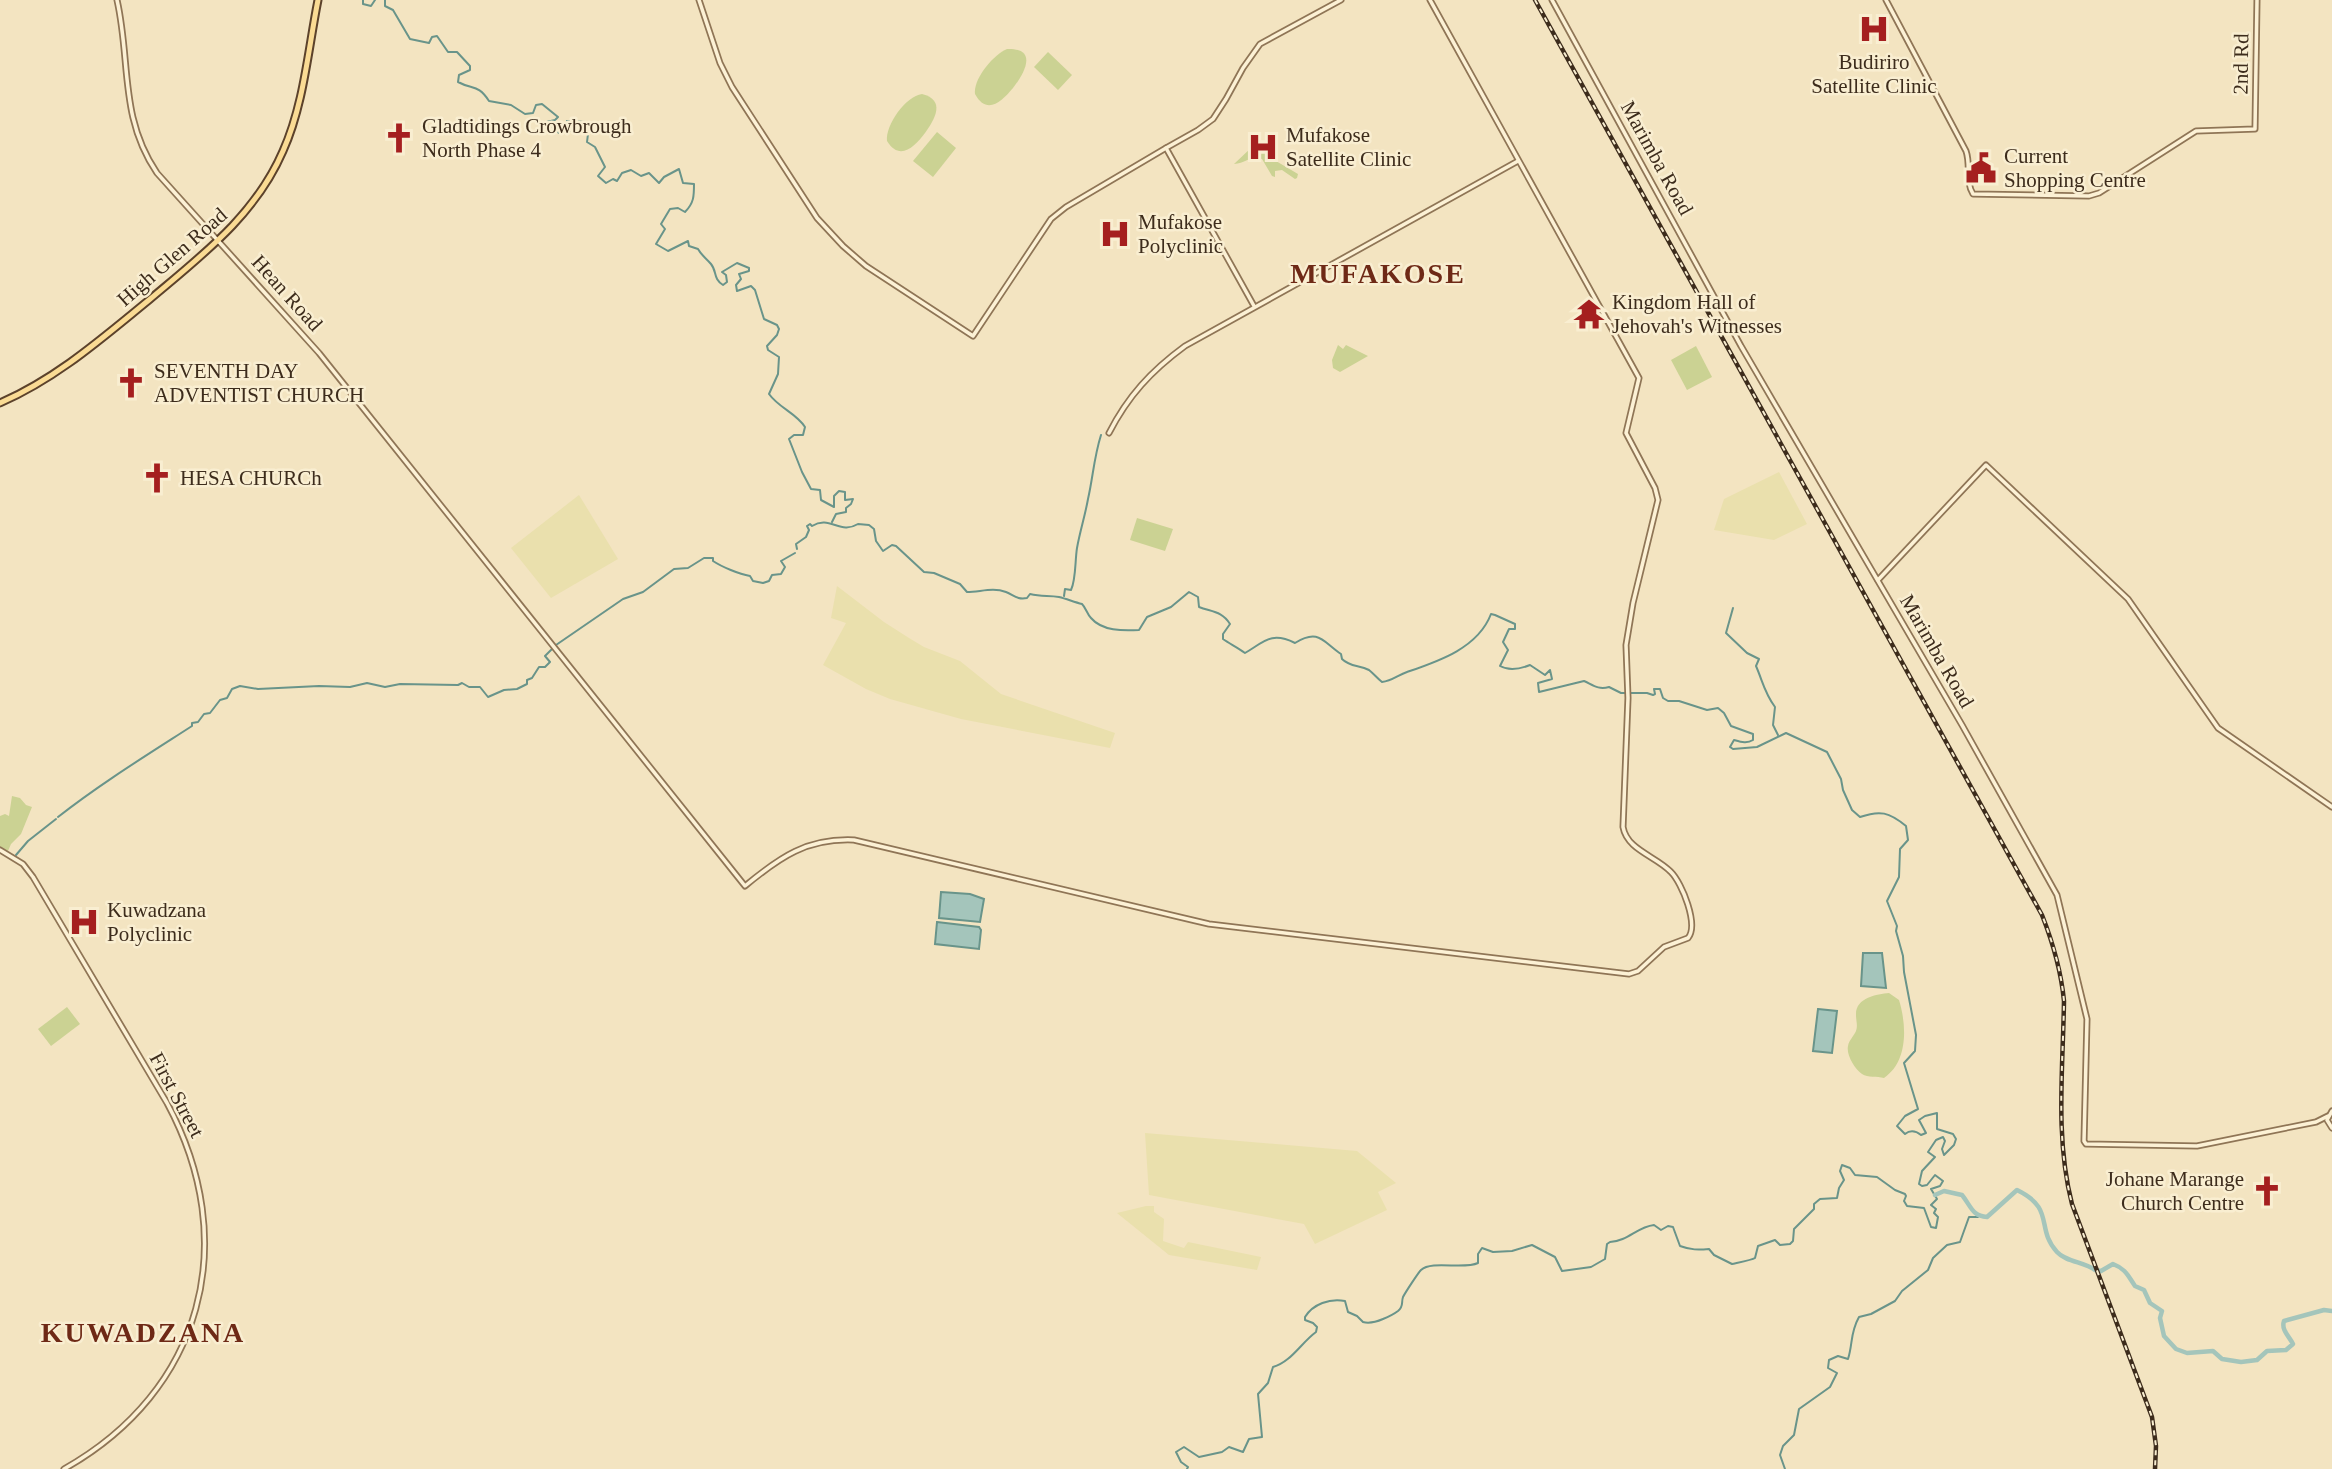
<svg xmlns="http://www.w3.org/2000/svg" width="2332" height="1469" viewBox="0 0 2332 1469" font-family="Georgia,serif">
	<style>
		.farmland { fill: #eae0ad }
		.green { fill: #cbd293 }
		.water { fill: #a4c5bb; stroke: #69948a; stroke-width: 2 }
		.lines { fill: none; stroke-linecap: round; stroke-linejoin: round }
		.stream { stroke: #69948a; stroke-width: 2 }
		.river { stroke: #a4c5bb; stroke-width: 4.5 }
		.minor-casing { stroke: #8f7556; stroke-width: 7 }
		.major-casing { stroke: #5c422b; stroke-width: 9 }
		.minor { stroke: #fcf1d5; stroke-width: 3.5 }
		.major { stroke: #fadb94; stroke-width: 5 }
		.rail-casing { stroke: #3d2c1c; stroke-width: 4.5 }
		.rail { stroke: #f9eed1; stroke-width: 2; stroke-dasharray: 5; stroke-linecap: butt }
		.labels { text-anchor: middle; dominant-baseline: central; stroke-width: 5; stroke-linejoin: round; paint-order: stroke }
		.poi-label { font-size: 21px; fill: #3d2c1c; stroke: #f9eed1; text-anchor: start }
		.street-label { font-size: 21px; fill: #3d2c1c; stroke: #f9eed1 }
		.district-label { font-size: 28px; font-weight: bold; letter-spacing: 2px; fill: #6e2916; stroke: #f9eed1 }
	</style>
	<rect width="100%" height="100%" fill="#f3e4c1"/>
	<g class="farmland">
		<polygon points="1779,472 1807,524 1774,540 1714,530 1724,499"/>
		<polygon points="579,495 618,559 551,598 511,548"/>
		<polygon points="837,586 884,622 909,638 924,647 960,661 1001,694 1115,733 1110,748 961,719 890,699 866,689 823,665 846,623 831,618"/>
		<polygon points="1145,1133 1357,1151 1396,1183 1378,1192 1387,1210 1315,1244 1304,1224 1149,1195"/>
		<polygon points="1146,1206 1154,1206 1154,1212 1164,1219 1163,1241 1184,1248 1188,1242 1261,1257 1257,1270 1169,1255 1117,1213"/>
	</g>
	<g class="green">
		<path d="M1007,49C1039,48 1024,74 1013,88C1002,101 987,116 975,94C973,79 993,55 1007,49Z"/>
		<polygon points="1048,52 1072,75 1058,90 1034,67"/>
		<path d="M922,94C946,100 935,119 925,133C915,146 900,162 887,141C885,125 906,96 922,94Z"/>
		<polygon points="937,132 956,148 933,177 913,161"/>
		<path d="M1252,147L1267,153L1269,157L1298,174L1297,178L1295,179L1282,170L1275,171V177L1272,176L1262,159C1248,156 1247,163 1234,164Z"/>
		<polygon points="1338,345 1343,349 1346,345 1368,356 1340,372 1333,368 1332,360"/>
		<polygon points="1696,346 1712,377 1687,390 1671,360"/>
		<polygon points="1137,518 1173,529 1165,551 1130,540"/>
		<polygon points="12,796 20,798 26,805 32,807 21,834 11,844 8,851 0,847 0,816 5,814 9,816"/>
		<path d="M1889,993L1899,1000C1907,1026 1908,1062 1884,1078C1877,1076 1868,1078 1862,1074C1855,1069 1846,1055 1848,1046C1849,1040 1854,1036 1856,1031C1858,1025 1856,1021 1856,1015C1855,998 1877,994 1889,993Z"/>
		<polygon points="67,1007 80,1024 51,1046 38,1029"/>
	</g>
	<g class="water">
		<polygon points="941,892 970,894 984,899 980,922 939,918"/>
		<polygon points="937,922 979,927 981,930 979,949 935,944"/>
		<polygon points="1863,953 1882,953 1886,988 1861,986"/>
		<polygon points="1818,1009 1837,1011 1832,1053 1813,1051"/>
	</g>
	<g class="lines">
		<g class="stream">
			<polyline points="363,0 363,4 371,6 375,0"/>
			<path d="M385,0V6L393,10L410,39L429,43L432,37L437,36L448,52H457L470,66V70L459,75L458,82C473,90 478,84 489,101L511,105L525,114L533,113L536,105L542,104L558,117L555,120L542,123V125L551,126L559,133L563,128L567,132L571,130L567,121L586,122L589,126L587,142L595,147L605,167L598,176L606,183L613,179L617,181L622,173L631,170L641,176L649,173L659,183L664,177L679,169L683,183L694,184C694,196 694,203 685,212L678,208L670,209L661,224L665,229L656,244L668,251L688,241L689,246L698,249C702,256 706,258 711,264C717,271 713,279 723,285L727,282L726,275L722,272L737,263L749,268V271L739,274L741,279L736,285L737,291L751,286L755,290L764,319L777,325L779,329L777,335L767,346L768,350L779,357L778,374L769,394C779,408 796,413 805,427L803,435H794L789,439L802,472L811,489L820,490L821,500L834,507V496L839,491L845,492V500L853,499L851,504L846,508V512L836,514L832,522"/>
			<path d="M797,549L796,544L806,537L809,530L807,526L810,524L812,526C830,515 840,535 858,524L869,525L874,529L876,541L883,551L892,545L896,546L924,572L934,573L960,584L967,592C980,592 993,587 1006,592C1014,595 1017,600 1027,598L1030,594C1042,597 1049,595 1059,597C1067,599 1074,602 1082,604C1086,608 1087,614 1091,618C1102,631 1123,631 1139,630L1147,617L1171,607L1189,592L1198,597L1199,607C1212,612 1222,611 1230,624L1223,634V639C1230,644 1237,647 1245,653C1264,642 1271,631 1295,643C1319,628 1323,642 1341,654L1342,659C1350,667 1359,665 1369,670C1374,674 1377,678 1382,682C1392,681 1398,675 1407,672C1439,661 1478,648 1491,614L1495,615L1515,624V629H1509L1503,642L1508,650L1500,666C1509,671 1520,669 1530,665L1545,675L1550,670L1552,679L1538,683L1539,692L1584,681C1593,685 1598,690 1609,687L1621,693H1647L1653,695L1655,694L1654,689H1660L1663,698L1668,701H1679L1707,710L1718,708L1724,713L1731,726L1753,734V740C1747,744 1741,742 1734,740L1730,747L1733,749L1757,747L1786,733L1827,752L1841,779L1843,790L1852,810L1860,817C1880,810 1889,812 1906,826L1908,840L1900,849L1899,877L1887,901L1897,926L1896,931L1903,956L1904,972L1916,1035L1915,1051L1904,1063L1918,1109L1905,1116L1897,1126L1905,1134C1910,1130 1916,1131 1921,1135L1926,1133L1919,1120L1925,1116L1937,1113V1129L1953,1134L1956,1139L1954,1145L1944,1155L1942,1149L1945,1141L1943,1137L1936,1140L1928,1152L1935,1157L1922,1171L1919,1184L1922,1186L1927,1185L1935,1175L1943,1181L1940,1186L1931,1189L1937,1199L1931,1205L1936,1209L1934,1213L1938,1217L1936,1228L1931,1227L1924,1208L1907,1206L1904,1201L1906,1196L1905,1194L1895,1190L1877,1177L1855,1175L1850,1168L1842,1165L1840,1171L1844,1180L1839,1188L1837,1198L1820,1199L1814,1204V1209L1794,1229L1793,1241L1790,1244L1780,1245L1775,1240L1758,1246L1755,1258C1752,1260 1736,1263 1732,1264L1714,1255L1709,1249C1698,1250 1691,1250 1680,1246L1673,1227L1668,1226L1661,1230L1654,1225C1637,1227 1628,1241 1610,1242L1607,1244L1605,1259L1591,1267L1562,1271L1555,1257L1532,1245L1512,1251L1493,1252L1482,1248L1478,1254V1263C1464,1270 1432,1260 1421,1270C1418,1273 1405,1293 1403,1297C1401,1303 1404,1306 1398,1311C1394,1314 1388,1317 1383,1319C1376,1322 1370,1324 1363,1322L1357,1316L1348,1312L1345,1301C1330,1298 1313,1304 1305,1317V1320L1313,1323L1317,1327L1316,1332C1301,1343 1291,1362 1273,1367L1268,1383L1258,1394L1262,1437L1249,1439L1243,1452L1229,1447L1222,1452L1199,1457L1184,1447L1176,1452L1181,1462L1188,1467L1187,1469"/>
			<path d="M1064,596L1065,589L1071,590C1076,580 1075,560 1077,548C1080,531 1085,516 1088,499C1093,477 1094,457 1101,435"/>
			<path d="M1733,608L1726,633L1747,653L1759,659L1756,666C1763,682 1764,692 1775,707L1773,725L1778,735"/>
			<path d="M58,817C100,784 147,755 192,726V723L198,722L204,714L210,713L220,700L227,698L232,689L240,686L258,689L319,686L350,687L367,683L385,687L400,684L458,685L462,683L469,687H480L488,697L504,690L517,689L527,684V680L532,678L539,667H545L550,662L545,656L556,645L623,599L643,592L674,569L688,568L704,558H713V561C722,567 739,574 750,576L753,581L763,583L769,581L772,575L781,574L785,567L781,561L795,553"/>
			<polyline points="16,855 28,841 56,819"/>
			<path d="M1785,1469L1780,1455L1783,1446L1794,1435L1799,1409L1830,1387L1837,1373L1828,1368L1829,1360L1838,1356L1848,1359C1853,1343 1850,1333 1859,1317L1871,1314L1895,1301L1902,1291L1928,1270L1933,1258L1947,1245L1960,1242L1969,1217H1978"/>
		</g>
		<path class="river" d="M1935,1195L1944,1191L1962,1195C1971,1206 1972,1216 1987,1217L2017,1190C2056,1209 2035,1228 2057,1252C2066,1262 2085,1262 2095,1270L2101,1271L2113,1264C2126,1269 2128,1276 2135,1286L2144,1290L2150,1303L2162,1311L2160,1318L2164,1336L2176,1349L2187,1353L2213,1351L2222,1359L2241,1362L2257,1360L2267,1351L2286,1350L2293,1344C2289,1336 2281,1330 2284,1321L2324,1310L2332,1311"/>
		<g class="minor-casing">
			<g id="minor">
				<path d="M117,0C131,62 119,117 157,173L319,353L745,886C780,857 807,838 854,840L1209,924L1629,974L1638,971L1664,947L1688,938C1699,925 1682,883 1671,872C1656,856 1627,850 1623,827L1628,698L1626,645L1633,603L1658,500L1655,488L1626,433L1639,378L1430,0"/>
				<polyline points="699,0 720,63 732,87 817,218 843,246 866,266 973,336 1051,219 1066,207 1166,148"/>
				<polyline points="1552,0 1741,346 1962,725 2057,895 2087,1019 2084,1141 2086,1144 2197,1146 2316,1122 2328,1116"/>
				<path d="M1886,0L1966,151C1971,165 1965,181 1973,194L2089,196L2099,193L2196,131L2255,129L2257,0"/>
				<polyline points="1254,306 1166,148 1198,130 1213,119 1226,99 1243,68 1260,44 1341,0"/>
				<path d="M1109,433C1128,396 1151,371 1185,346L1518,161"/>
				<polyline points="1878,580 1986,465 2128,599 2218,728 2332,807"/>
				<path d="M0,850L23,864L33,877L167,1103C242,1242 203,1391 64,1469"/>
				<polyline points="2332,1111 2327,1120 2332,1128"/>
			</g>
		</g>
		<g class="major-casing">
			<path id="major" d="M0,403C57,378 101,339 149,300C201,256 255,216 283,151C304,104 308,50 318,0"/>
		</g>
		<use href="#minor" class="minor"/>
		<use href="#major" class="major"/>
		<g class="rail-casing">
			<path id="rail" d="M1535,0L2042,915C2053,943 2061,970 2064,1001C2063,1069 2055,1138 2072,1204L2152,1417L2156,1446L2155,1469"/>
		</g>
		<use href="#rail" class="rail"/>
	</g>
	<defs>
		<g id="hospital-bare" transform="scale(2.415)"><path d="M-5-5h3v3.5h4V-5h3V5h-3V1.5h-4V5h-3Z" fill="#a51f1f" stroke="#f9eed1" stroke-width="2.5" paint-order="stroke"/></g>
		<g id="church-bare" transform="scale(2.415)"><path d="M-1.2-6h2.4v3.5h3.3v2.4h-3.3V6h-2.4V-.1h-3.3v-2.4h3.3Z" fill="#a51f1f" stroke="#f9eed1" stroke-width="2.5" paint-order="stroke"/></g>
		<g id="civic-bare" transform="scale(2.415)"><path d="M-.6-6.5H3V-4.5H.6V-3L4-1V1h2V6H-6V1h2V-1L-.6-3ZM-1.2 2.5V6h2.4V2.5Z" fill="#a51f1f" stroke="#f9eed1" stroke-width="2.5" paint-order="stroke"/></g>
		<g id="temple-bare" transform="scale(2.415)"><path d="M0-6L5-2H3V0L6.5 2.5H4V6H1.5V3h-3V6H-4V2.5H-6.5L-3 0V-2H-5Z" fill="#a51f1f" stroke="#f9eed1" stroke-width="2.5" paint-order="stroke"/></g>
	</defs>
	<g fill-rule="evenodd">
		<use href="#hospital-bare" x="1874" y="29"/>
		<use href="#church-bare" x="399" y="138"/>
		<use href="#hospital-bare" x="1263" y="147"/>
		<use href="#civic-bare" x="1981" y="168"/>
		<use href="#hospital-bare" x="1115" y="234"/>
		<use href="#temple-bare" x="1589" y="314"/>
		<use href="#church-bare" x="131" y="383"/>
		<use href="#church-bare" x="157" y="478"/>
		<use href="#hospital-bare" x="84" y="922"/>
		<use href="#church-bare" x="2267" y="1191"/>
	</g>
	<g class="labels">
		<g class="poi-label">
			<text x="1874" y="62" text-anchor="middle">Budiriro<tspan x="1874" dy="24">Satellite Clinic</tspan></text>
			<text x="422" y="126">Gladtidings Crowbrough<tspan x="422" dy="24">North Phase 4</tspan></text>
			<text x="1286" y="135">Mufakose<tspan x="1286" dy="24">Satellite Clinic</tspan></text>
			<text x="2004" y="156">Current<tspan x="2004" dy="24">Shopping Centre</tspan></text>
			<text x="1138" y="222">Mufakose<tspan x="1138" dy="24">Polyclinic</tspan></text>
			<text x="1612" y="302">Kingdom Hall of<tspan x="1612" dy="24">Jehovah's Witnesses</tspan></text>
			<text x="154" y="371">SEVENTH DAY<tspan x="154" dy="24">ADVENTIST CHURCH</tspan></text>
			<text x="180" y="478">HESA CHURCh</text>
			<text x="107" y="910">Kuwadzana<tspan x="107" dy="24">Polyclinic</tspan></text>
			<text x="2244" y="1179" text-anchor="end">Johane Marange<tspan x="2244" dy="24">Church Centre</tspan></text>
		</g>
		<g class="street-label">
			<text transform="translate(2241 64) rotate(-89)">2nd Rd</text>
			<text transform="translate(1657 158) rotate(61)">Marimba Road</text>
			<text transform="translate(172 257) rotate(-41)">High Glen Road</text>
			<text transform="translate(287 293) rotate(48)">Hean Road</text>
			<text transform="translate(1937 651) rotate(60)">Marimba Road</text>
			<text transform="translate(177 1095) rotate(62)">First Street</text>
		</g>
		<g class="district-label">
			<text x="1378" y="273">MUFAKOSE</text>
			<text x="143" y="1332">KUWADZANA</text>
		</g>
	</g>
</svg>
